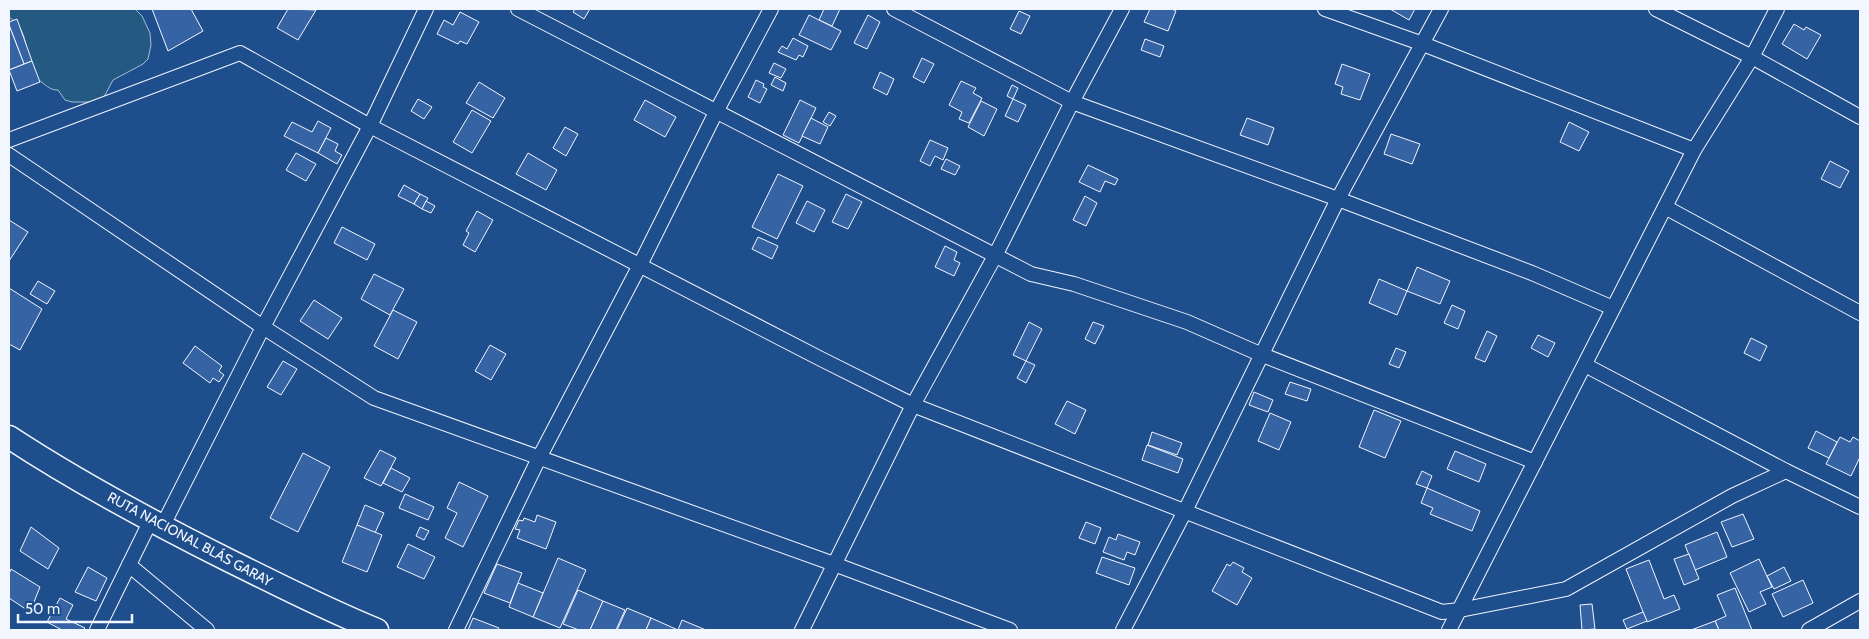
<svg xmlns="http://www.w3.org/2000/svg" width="1869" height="639" viewBox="0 0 1869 639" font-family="Cabin,sans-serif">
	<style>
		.green { fill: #245a82; stroke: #a8bbd7 }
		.building { fill: #3563a3; stroke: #f2f6ff }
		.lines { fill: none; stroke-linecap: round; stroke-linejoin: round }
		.minor-casing { stroke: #f2f6ff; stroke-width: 16 }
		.trunk-casing { stroke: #f2f6ff; stroke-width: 25 }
		.minor { stroke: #1f4e8c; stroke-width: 14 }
		.trunk { stroke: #1f4e8c; stroke-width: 22 }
		.labels { text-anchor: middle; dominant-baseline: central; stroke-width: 4; stroke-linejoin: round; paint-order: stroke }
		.street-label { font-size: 14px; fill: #f2f6ff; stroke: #1f4e8c }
	</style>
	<rect width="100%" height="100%" fill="#1f4e8c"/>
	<path class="green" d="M9,9H135L142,16L150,33L151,45L148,59L143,64L113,80L104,97L92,102H72L65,100L58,90C52,90 49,88 44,84C18,67 36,34 9,17Z"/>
	<g class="building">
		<polygon points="152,9 191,9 203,31 168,51"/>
		<polygon points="288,9 316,10 298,40 277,28"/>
		<polygon points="575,9 590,9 584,19 573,12"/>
		<polygon points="824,9 840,9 832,26 819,20"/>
		<polygon points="1150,9 1172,9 1176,11 1168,31 1144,22"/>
		<polygon points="1390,9 1415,9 1409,20"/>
		<polygon points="1019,11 1030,16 1021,34 1010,29"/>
		<polygon points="460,12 479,22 467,44 460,41 458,44 437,34 444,20 453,25"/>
		<polygon points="809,15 841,31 831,50 799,35"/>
		<polygon points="868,15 880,22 867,49 854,43"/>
		<polygon points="17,19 32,61 24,64 9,25 9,22"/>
		<polygon points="1794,24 1804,30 1806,27 1821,35 1807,59 1782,44"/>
		<polygon points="9,25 24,64 9,70"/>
		<polygon points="793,38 808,46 803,57 799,55 796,60 778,52 782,46 787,49"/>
		<polygon points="1145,39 1164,46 1160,57 1141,50"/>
		<polygon points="922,58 934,64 924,83 913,77"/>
		<polygon points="32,61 40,82 17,91 9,70"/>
		<polygon points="774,63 786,69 781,78 769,73"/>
		<polygon points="1342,64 1370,74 1360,100 1341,94 1343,87 1335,84"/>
		<polygon points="880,72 894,79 887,95 873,88"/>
		<polygon points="775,77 786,83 783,91 771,85"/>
		<polygon points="756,80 764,84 763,87 767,89 760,103 748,97"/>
		<polygon points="961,81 976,88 973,93 982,98 969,123 959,119 962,112 949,105"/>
		<polygon points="479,82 505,98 493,118 466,103"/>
		<polygon points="1012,85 1018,88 1013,99 1007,96"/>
		<polygon points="418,99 432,107 424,119 411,111"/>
		<polygon points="1013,99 1026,105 1018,122 1005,116"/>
		<polygon points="645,100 676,117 665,137 634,120"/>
		<polygon points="800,100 816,108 799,143 783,135"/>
		<polygon points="981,101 997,109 984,136 968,127"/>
		<polygon points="472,110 491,121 472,153 453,142"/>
		<polygon points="829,112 836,116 830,126 823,122"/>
		<polygon points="811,118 828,127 820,144 802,136"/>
		<polygon points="1247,118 1274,128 1268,145 1240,135"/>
		<polygon points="318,121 331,128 318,153 284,136 292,122 312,132"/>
		<polygon points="1569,122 1589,132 1579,151 1560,142"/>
		<polygon points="565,127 578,134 566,156 553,148"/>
		<polygon points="1391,134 1420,144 1412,164 1384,154"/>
		<polygon points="326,138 338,144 335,151 342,155 337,164 318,153"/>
		<polygon points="930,140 948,148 943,160 935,156 930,166 920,161"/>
		<polygon points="296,153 316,164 306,181 286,170"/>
		<polygon points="528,153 557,170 546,190 516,174"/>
		<polygon points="946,159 960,166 955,175 941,169"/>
		<polygon points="1830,161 1849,171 1840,188 1821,179"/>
		<polygon points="1088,165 1118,179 1115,185 1105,181 1100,192 1079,182"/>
		<polygon points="778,174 803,186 777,239 752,227"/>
		<polygon points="404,185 420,194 414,204 398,196"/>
		<polygon points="420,194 428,198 422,209 414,204"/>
		<polygon points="846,194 862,202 848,229 832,222"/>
		<polygon points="1085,196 1097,203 1086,226 1073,220"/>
		<polygon points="426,201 435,206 431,213 422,209"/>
		<polygon points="807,201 825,210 814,232 796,223"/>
		<polygon points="477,211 493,220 475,252 463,245 469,233 466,231"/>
		<polygon points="9,220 28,232 9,261"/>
		<polygon points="342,227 375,244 367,260 334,243"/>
		<polygon points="758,237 778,246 772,259 752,249"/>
		<polygon points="945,246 957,252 954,260 960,263 954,276 935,267"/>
		<polygon points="1417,267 1450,281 1440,304 1407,291"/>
		<polygon points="374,274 404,289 390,315 361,299"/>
		<polygon points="1379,279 1407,291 1397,315 1369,303"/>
		<polygon points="38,281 55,291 47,304 30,294"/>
		<polygon points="9,288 42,309 20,350 9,344"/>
		<polygon points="314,300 342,318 328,339 300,321"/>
		<polygon points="1452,305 1465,311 1458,329 1444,323"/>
		<polygon points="393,310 417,322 398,359 374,346"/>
		<polygon points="1029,322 1042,329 1026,361 1013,355"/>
		<polygon points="1093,322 1104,326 1095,344 1085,339"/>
		<polygon points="1487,331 1497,336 1485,362 1475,358"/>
		<polygon points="1538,335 1555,343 1548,357 1531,348"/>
		<polygon points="1751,338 1767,346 1760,361 1744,353"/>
		<polygon points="490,345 506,354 491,380 475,371"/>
		<polygon points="195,346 222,366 219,371 224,375 219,382 213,378 210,383 183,363"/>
		<polygon points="1396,348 1406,352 1399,368 1389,364"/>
		<polygon points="283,361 297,369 281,395 267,387"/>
		<polygon points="1026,361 1035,365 1026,383 1017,378"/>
		<polygon points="1290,382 1311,389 1307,401 1285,394"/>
		<polygon points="1254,392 1273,400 1268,412 1249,405"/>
		<polygon points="1067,401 1086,410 1075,434 1055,424"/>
		<polygon points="1374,410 1401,421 1385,458 1359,447"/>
		<polygon points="1270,413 1291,422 1279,450 1258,441"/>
		<polygon points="1816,431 1837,442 1829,458 1808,448"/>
		<polygon points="1152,432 1182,443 1177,455 1148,445"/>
		<polygon points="1840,437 1850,442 1853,437 1860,441 1860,457 1851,476 1826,464"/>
		<polygon points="1147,445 1183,459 1178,473 1142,460"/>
		<polygon points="380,450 396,458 381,486 364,478"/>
		<polygon points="1455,451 1486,464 1479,482 1447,469"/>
		<polygon points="303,453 330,467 298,532 270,518"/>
		<polygon points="391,468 410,478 402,492 383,483"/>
		<polygon points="1422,471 1432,476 1427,488 1416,484"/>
		<polygon points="459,482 488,496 463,547 445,538 457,513 447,508"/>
		<polygon points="1427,488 1480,511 1472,531 1430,514 1433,508 1421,503"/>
		<polygon points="405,494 434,507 428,520 399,508"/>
		<polygon points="365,505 384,513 375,533 357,525"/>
		<polygon points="1743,514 1754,539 1732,547 1721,522"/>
		<polygon points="537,515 556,522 546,549 517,538 520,530 515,529 519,520 523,521 524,518 535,522"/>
		<polygon points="1086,522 1101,528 1095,544 1079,538"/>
		<polygon points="357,525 382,535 367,572 342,562"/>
		<polygon points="31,527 59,548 48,569 20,551"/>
		<polygon points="420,527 429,531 424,540 416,536"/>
		<polygon points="1717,532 1727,557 1695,570 1685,545"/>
		<polygon points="1118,534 1140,542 1135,555 1127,552 1124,560 1103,552 1109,537 1116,540"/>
		<polygon points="408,544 435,557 424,579 397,567"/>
		<polygon points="1689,554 1699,579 1684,585 1674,559"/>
		<polygon points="1102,557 1135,568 1129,585 1096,573"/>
		<polygon points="558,558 586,570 560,628 533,617"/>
		<polygon points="1759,559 1772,587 1760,592 1766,604 1749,612 1730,573"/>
		<polygon points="1649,560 1664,599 1674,595 1680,609 1647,622 1626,569"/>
		<polygon points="1233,562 1244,568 1242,572 1252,578 1237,605 1212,591 1227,564 1230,566"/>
		<polygon points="497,564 522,573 510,603 484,593"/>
		<polygon points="88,567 107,578 96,601 75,592"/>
		<polygon points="1784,567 1791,581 1774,589 1767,576"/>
		<polygon points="11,569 40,587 30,612 9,598 9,574"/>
		<polygon points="1803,580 1813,603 1783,617 1772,594"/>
		<polygon points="518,583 543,593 533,617 509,607"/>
		<polygon points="1735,588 1752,630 1719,630 1715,621 1726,616 1717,595"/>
		<polygon points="578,590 603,601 590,630 579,630 563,624"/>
		<polygon points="60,598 73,605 66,619 85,628 83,630 62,630 47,622"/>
		<polygon points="603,601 625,610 616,630 590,630"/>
		<polygon points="1592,604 1595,629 1582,630 1580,605"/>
		<polygon points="627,608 651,618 646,630 617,630"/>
		<polygon points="1643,612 1647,621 1627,629 1623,620"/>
		<polygon points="473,618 499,628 498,630 468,630"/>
		<polygon points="651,618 678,630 646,630"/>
		<polygon points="682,620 706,630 678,630"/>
		<polygon points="1715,621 1719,630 1691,630"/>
	</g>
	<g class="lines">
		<g class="minor-casing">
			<g id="minor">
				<polyline points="518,9 1031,274 1074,284 1187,322 1260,354 1535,462"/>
				<polyline points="894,9 1072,102 1338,199 1532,273 1613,308"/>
				<polyline points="1325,9 1423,44 1694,150"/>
				<polyline points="1656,9 1752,57 1860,117"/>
				<polyline points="9,140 240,53 370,126 821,359 913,405 1442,612 1460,610 1566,589 1732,496 1786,471"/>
				<polyline points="9,155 263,327 374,398 834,564 1010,630"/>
				<polyline points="1665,207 1860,313"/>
				<polyline points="1585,365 1786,471 1860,507"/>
				<polyline points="162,527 263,327 370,126 426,9"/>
				<polyline points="129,565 207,630"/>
				<polyline points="97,630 151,520"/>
				<polyline points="456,630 539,458 640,265 716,112 771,9"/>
				<polyline points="802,630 913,405 995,256 1072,102 1122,9"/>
				<polyline points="1123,630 1185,511 1338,199 1441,9"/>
				<polyline points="1449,630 1694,150 1752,57 1777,9"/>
				<polyline points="1809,630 1860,601"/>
			</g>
		</g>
		<g class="trunk-casing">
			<path id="trunk" d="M9,437C79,483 154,523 230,561C279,585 327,610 377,630"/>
		</g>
		<use href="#minor" class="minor"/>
		<use href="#trunk" class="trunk"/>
	</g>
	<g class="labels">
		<g class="street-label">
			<text transform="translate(190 539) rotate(28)">RUTA NACIONAL BLÁS GARAY</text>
		</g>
	</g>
	<rect width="1869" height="639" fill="none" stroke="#f2f6ff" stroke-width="20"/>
	<path d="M18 614v8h114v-8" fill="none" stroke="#f2f6ff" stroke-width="2.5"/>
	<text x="25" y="614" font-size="15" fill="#f2f6ff" stroke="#1f4e8c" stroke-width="4" paint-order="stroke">50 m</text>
</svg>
